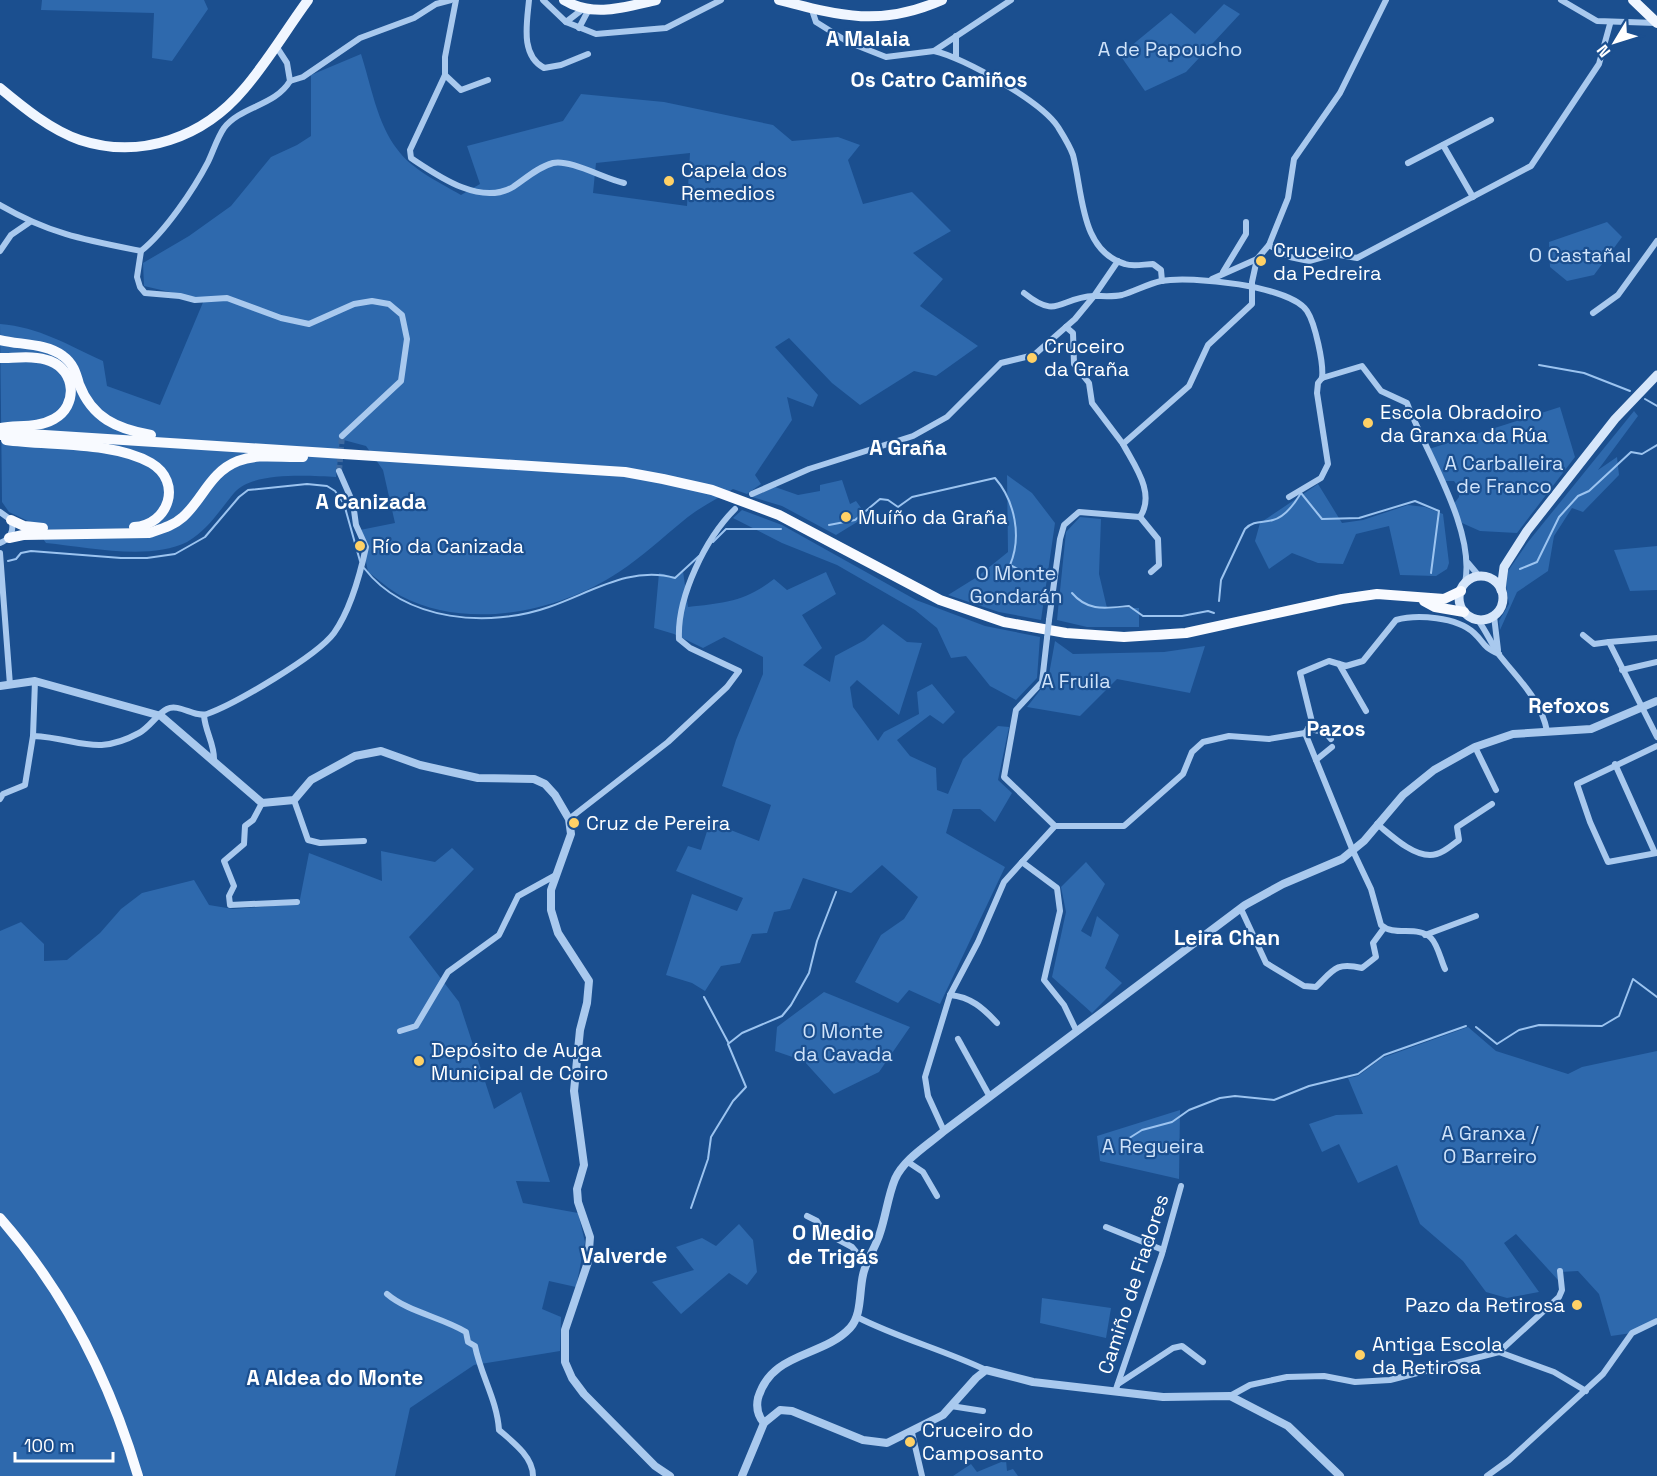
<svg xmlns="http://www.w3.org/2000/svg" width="1657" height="1476" viewBox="0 0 1657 1476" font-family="'Space Grotesk',sans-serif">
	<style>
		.green { fill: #2e69ad; fill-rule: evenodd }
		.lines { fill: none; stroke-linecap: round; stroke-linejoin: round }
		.stream { stroke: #9cc4f0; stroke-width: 2 }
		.minor-tunnel { stroke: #3d69a0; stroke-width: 6; stroke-dasharray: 6 3; stroke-linecap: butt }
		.minor { stroke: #a9c9ee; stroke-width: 6 }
		.tertiary { stroke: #a9c9ee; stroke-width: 8 }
		.secondary { stroke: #d6e6fa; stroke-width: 9 }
		.primary { stroke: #f0f6ff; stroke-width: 10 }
		.trunk { stroke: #f8faff; stroke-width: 10 }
		.minor-bridge { stroke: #a9c9ee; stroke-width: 6 }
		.poi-dot { fill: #ffd166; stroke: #1b4f8f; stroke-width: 2 }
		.labels { text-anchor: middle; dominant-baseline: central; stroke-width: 4.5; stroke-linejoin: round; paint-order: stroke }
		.park-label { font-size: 20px; fill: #cfe3fa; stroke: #1b4f8f }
		.poi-label { font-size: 20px; fill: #fff; stroke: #1b4f8f; text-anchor: start }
		.street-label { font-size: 20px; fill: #fff; stroke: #1b4f8f }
		.neighbourhood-label { font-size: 21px; font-weight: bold; fill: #fff; stroke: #1b4f8f }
	</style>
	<rect width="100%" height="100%" fill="#1b4f8f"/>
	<g class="green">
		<polygon points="42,0 204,0 208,9 172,61 152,58 154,13 41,10"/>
		<polygon points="1224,4 1240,14 1186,72 1145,91 1120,55 1171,13 1195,34"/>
		<path d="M361,54C371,85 377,123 397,149C412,170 439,182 461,195L480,184L467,146L563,121L581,94L664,102L773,125L792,141L838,137L860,145L848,160L863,204L912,192L951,231L913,253L943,279L920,306L978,346L936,376L914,371L860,405L832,383L789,338L775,347L818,395L813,407L787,397L792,420L755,475L761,484L747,494L733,489C717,499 698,508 683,521C662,538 642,557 619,572C559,612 468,631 401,596C390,590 379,580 368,572L360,530L395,523L383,470L366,446L340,439L336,477C310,476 252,471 234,493C219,511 208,530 187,542C149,561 87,547 46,543L32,523L9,512L2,502L0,324C39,327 68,345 103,361L107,386L160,405L204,300L144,286L143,263L189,236L231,206L271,157L297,145L311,136V75ZM690,153L687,206L593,193L596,163Z"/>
		<polygon points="1607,222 1622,237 1594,275 1567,281 1550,267 1549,242"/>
		<polygon points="1560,407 1575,457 1517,533 1480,531 1462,523 1453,505 1459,497 1459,488 1454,481 1442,481 1429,449"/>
		<polygon points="1634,411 1638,416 1598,470 1617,457 1619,475 1583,512 1572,508 1554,536 1548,571 1517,592 1500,630 1499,621 1509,604 1506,586 1508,571 1528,542"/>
		<polygon points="1007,475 1032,493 1055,523 1041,620 999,612 948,595 977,577 1008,552"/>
		<polygon points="842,480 850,504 856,501 867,516 836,535 782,506 752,497 775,487 798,495 820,491 820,485"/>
		<polygon points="1318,484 1342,523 1363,520 1408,505 1425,507 1443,514 1449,563 1447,569 1436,576 1400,575 1389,526 1356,534 1343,564 1318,563 1292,553 1269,569 1255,541 1260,523"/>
		<polygon points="742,510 782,525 916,600 985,626 1040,637 1037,678 1016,700 990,686 966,656 951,658 937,628 915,610 837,565 782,543 733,518"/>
		<polygon points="1080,517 1101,519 1099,574 1107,608 1139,608 1139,627 1087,627 1057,620 1066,532"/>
		<polygon points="1657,546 1657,590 1630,591 1614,550"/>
		<path d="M683,571L688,607C723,603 745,602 774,579L787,590L826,572L836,594L802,615L822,648L803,665L830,682L835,656L865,640L883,624L907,642L922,643L899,715L857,680L850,687L853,707L878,741L884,732L919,714L917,692L932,684L955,712L943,724L930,715L897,740L910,756L936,768L937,790L948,794L963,759L998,726L1009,727L998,780L1012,793L995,822L980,809H953L946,833L1005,867L940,1004L909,990L898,1003L855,982L881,935L904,919L918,897L882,865L851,893L803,878L790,909L774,912L767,933L752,934L740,963L721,966L705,991L692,983L666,975L692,894L737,911L743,898L676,871L688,846L701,850L710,822L759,841L771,805L722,786L736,740L763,674V657L724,637L703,648L674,634L654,628L659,573L675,577Z"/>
		<polygon points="1055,641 1073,654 1164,652 1205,646 1190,693 1117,679 1080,716 1027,707 1048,680"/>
		<polygon points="452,848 474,869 409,937 459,1002 494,1109 521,1092 550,1182 516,1181 523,1203 578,1213 585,1242 576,1287 549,1281 542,1309 561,1317 560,1351 474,1365 410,1408 395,1476 0,1476 0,931 21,922 44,944 44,961 67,960 100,933 121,909 142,893 194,880 209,905 233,909 299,904 309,853 382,881 381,851 435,862"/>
		<polygon points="1086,862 1105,884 1081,931 1091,937 1097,916 1119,935 1105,968 1122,983 1092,1013 1052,977 1066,912 1061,887"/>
		<polygon points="824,992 910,1027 879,1072 834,1094 804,1061 775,1051 777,1027"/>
		<polygon points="1468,1027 1496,1051 1568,1074 1582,1067 1657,1051 1657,1321 1632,1333 1611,1336 1599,1294 1578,1271 1560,1272 1558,1280 1516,1234 1504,1243 1539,1292 1507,1298 1486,1292 1463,1261 1420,1224 1397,1165 1358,1183 1339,1144 1322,1152 1309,1124 1336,1115 1363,1114 1348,1078 1358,1076 1382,1058"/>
		<polygon points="1180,1110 1179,1179 1100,1161 1097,1136"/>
		<polygon points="739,1224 753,1240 757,1272 747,1285 729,1273 681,1314 652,1282 694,1270 676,1247 702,1238 716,1246"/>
		<polygon points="1042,1298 1111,1308 1106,1338 1040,1323"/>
		<polygon points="1006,1460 1007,1471 1013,1469 1018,1476 953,1476 971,1464 977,1472"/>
	</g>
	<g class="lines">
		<g class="stream">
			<polyline points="1539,365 1584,373 1630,391"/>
			<polyline points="1645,399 1657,406"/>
			<path d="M829,525L855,520L880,499L888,500L898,507L912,497L995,478C1015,501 1022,537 1010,565L1024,572L1042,571"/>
			<polyline points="713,542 726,529 781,529"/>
			<polyline points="8,561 16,559 21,553 31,551 121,558 147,558 175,554 205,537 239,497 248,490 307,484 327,486 335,491 344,504 360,561"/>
			<path d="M364,568C406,622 489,628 549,607C590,593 631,565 675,578L699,556"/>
			<polyline points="1520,569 1537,562 1559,517 1578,496 1589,491 1631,452 1642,454 1657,445"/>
			<path d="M1072,593C1088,612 1106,608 1129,606L1143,616H1182L1208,611L1214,613"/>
			<path d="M1219,601L1221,580L1245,529C1254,520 1262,523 1273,520C1285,517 1295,503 1301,493L1322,519L1359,518L1415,501L1439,511L1431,573"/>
			<polyline points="704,997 728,1042"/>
			<polyline points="1476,1027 1497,1044 1519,1030 1539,1025 1602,1026 1619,1016 1633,979 1657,997"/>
			<polyline points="1123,1142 1142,1130 1172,1122 1189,1110 1220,1098 1235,1096 1274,1100 1309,1086 1358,1074 1384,1055 1466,1026"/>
			<polyline points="691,1208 708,1159 711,1137 733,1101 746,1087 728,1044 742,1033 782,1016 791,1005 809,973 817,941 836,892"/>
		</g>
		<polyline class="minor-tunnel" points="339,471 342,436"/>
		<g class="minor">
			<path d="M456,0L445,57V75L410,150L411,158C438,176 480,206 513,187C525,179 538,167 553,163C570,159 605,179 624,183"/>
			<path d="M529,0C527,23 520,55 544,68L561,65L588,54"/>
			<polyline points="543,0 566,22 596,34 666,28 721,0"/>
			<polyline points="1561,0 1597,21 1656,23"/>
			<polyline points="812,10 816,22 848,42 886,57 934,51 1011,0"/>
			<polyline points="566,22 583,9"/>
			<polyline points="579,28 588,11"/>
			<polyline points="956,36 956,57"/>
			<path d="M276,46L287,63L290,81C275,106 241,106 224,128C217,138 213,152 208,162C194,189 165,232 141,251L137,277L140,287L145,293L180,296L195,300L227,298L281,318L309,324L354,304L372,301L389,304L402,315L407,339L401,381L342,436"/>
			<path d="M934,51C963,57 1042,102 1058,127C1063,135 1070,146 1073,155C1083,193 1080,251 1125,264C1133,267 1145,264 1153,264L1161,270L1162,281"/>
			<polyline points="445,75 461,90 488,80"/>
			<polyline points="290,81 303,77 360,38 414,18 436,4 451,0"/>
			<polyline points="1443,145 1473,197"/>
			<polyline points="1408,163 1491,120"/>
			<path d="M0,205C50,234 85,240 141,251"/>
			<polyline points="1269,245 1290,257 1309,261 1334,254 1357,258 1531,166 1599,64 1610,24"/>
			<polyline points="0,251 11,235 30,222"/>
			<path d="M1118,261L1094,296C1103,296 1114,297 1122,295C1135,291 1148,284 1161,281C1190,275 1291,286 1307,311C1315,323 1324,364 1322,378"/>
			<polyline points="1223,272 1246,234 1246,222"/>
			<polyline points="1212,279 1257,259 1269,245 1288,198 1294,159 1340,93 1386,0"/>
			<path d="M1024,293C1059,321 1059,297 1094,296"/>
			<polyline points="1593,313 1618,295 1657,241"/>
			<polyline points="1066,327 1073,333 1074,364 1089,383 1092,403 1123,444"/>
			<path d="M1322,378L1362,366L1381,391L1407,403C1426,453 1476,530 1465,583"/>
			<polyline points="752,494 809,469 913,436 947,417 1001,363 1034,355 1075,319 1094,296"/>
			<polyline points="1289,497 1321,478 1328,464 1317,393 1318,383 1322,378"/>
			<path d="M0,512L11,520C15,530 10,539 0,543"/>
			<polyline points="1140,517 1158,539 1159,565 1151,572"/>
			<polyline points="0,553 10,685"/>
			<polyline points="1468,563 1479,576"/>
			<polyline points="1494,616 1498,650"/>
			<path d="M1049,620L1060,539L1064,525L1079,512L1140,517C1156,493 1134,465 1123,444L1189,386L1208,345L1252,304V282L1257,259"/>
			<path d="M1478,620C1486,631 1492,645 1500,656C1519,680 1541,700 1547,731"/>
			<polyline points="1583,635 1594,644 1609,642"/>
			<polyline points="1047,638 1042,682 1016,710 1004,777 1055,826 1022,862 1057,888 1060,911 1044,980 1064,1005 1077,1032"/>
			<polyline points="1657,638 1609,642 1657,737"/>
			<polyline points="1339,664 1366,711"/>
			<polyline points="1622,670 1657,662"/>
			<path d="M204,715C205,732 215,744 214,761"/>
			<polyline points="1308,728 1326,733 1331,739"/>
			<path d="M1305,733L1353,851L1371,889L1381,925C1394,937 1418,925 1431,938C1438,945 1441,961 1445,969"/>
			<polyline points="33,736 35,681"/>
			<polyline points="1657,746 1577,784 1590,822 1608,862 1657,853"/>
			<polyline points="1475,747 1496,790"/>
			<polyline points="1316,760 1332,747"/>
			<polyline points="1615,764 1655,853"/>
			<path d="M0,799L3,794L25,785L33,736C79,738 95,757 139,733C150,727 157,714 167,709C179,703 195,718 207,714C235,704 317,656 334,633C351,609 360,575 366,547L356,525L353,503L339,471"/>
			<polyline points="294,800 308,840 320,843 364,841"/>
			<polyline points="262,803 253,820 245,826 244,844 224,861 234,886 229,896 230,905 297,902"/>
			<path d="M569,819L668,742L727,687L739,671L690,648L679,639C677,596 706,538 735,509"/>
			<path d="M1377,824C1391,835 1411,855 1430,855C1441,855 1451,846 1459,840L1457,827L1492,804"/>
			<path d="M1055,826H1124L1183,774L1192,752L1203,742L1229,736L1269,739L1305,733L1312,722L1300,673L1329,661L1346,666L1363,661L1396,620C1417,614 1457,617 1474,633C1486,644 1481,646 1499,654"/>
			<path d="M1241,909L1266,963L1304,986L1316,987C1334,969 1336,962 1362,968L1376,957L1373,943L1384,928"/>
			<polyline points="1425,935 1476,916"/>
			<path d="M950,995C971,997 983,1008 997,1023"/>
			<polyline points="400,1031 416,1026 448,972 499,935 518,896 556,875"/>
			<polyline points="958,1039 990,1097"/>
			<polyline points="944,1131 928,1096 925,1077 950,995 978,942 1004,882 1022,862"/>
			<polyline points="908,1162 923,1172 937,1196"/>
			<polyline points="807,1216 817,1221 824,1232 852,1247 867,1265"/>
			<polyline points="1106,1227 1163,1250"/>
			<path d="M387,1294C408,1312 441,1317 466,1332L468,1342L475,1346C481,1376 497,1400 499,1430C513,1442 533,1457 533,1476"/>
			<path d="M857,1317C898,1338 944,1350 986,1370"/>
			<polyline points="1499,1352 1559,1297 1562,1290 1560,1271"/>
			<polyline points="1118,1384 1173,1348 1182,1346 1203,1362"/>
			<polyline points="1115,1392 1162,1254 1181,1186"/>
			<polyline points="1230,1396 1250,1385 1287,1377 1324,1376 1355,1382 1390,1380 1499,1352 1554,1372 1586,1391"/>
			<polyline points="951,1406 983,1411"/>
			<polyline points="912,1433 922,1476"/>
			<polyline points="1487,1476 1509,1460 1603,1374 1632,1333 1657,1321"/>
		</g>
		<g class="tertiary">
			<polyline points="0,686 35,681 161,716 262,803 294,800 311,780 355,756 381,751 420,765 478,778 534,779 545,784 555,795 569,819 571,834 551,890 551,910 558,933 589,981 587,1003 580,1030 574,1091 584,1165 577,1189 578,1202 590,1237 588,1262 565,1330 565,1362 572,1378 584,1394 655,1466 670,1476"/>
			<path d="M764,1423C758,1416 756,1407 758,1398C772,1351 822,1358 850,1328C862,1315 859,1292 863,1275C866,1260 876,1247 880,1233C886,1215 888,1196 895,1179C904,1159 928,1145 944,1131L1245,905L1283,884L1342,859L1364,841L1403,795L1434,770L1475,747L1513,734L1591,729L1657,701"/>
			<polyline points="742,1476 764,1423 780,1410 792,1411 863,1440 887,1443 943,1415 976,1378 986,1370 1033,1382 1163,1397 1230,1396 1288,1426 1340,1476"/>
		</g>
		<g class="secondary">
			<circle cx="1481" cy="598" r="22"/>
			<polyline points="1501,590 1504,567 1527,531 1615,419 1657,375"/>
		</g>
		<g class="primary">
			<path d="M564,0C593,18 625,7 656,0"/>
			<path d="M779,0C840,16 881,27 942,0"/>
			<polyline points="1633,0 1657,23"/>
			<path d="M0,88C24,108 51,130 80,140C141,160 204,137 244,89C268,61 286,30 308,0"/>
		</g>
		<g class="trunk">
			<path d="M0,340C20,345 46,343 63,356C73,363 76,373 79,384C92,418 117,429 151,435"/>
			<path d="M0,358C16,358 35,355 50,361C76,371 78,406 54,419C38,428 18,425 0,428"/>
			<polyline points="0,435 29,434 625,472 663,479 712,490 779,515 940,600 1004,622 1066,633 1124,637 1186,633 1342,599 1377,594 1444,599 1461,591"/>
			<path d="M6,440C49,446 113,441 151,463C183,482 169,525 134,527"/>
			<polyline points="11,520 24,526 43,528"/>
			<path d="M9,538L23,535L149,533C161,529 173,526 183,517C203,499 210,472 238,461C258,453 281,458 303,457"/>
			<polyline points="1424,601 1435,607 1464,612"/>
			<path d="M0,1218C66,1293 110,1381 138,1476"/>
		</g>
		<polyline class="minor-bridge" points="1047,638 1049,620"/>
	</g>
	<g class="poi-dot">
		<circle cx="669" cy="181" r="6"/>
		<circle cx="1261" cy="261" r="6"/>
		<circle cx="1032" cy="358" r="6"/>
		<circle cx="1368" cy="423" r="6"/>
		<circle cx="846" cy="517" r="6"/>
		<circle cx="360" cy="546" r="6"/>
		<circle cx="574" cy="823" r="6"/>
		<circle cx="419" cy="1061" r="6"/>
		<circle cx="1577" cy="1305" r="6"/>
		<circle cx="1360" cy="1355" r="6"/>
		<circle cx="910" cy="1442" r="6"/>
	</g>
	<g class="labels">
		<g class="park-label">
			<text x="1170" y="49">A de Papoucho</text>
			<text x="1580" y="255">O Castañal</text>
			<text x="1504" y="463">A Carballeira<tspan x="1504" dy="23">de Franco</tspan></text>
			<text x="1016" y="573">O Monte<tspan x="1016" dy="23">Gondarán</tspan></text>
			<text x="1076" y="681">A Fruila</text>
			<text x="843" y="1031">O Monte<tspan x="843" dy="23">da Cavada</tspan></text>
			<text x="1490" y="1133">A Granxa /<tspan x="1490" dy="23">O Barreiro</tspan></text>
			<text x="1153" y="1146">A Regueira</text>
		</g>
		<g class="poi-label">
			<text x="681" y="170">Capela dos<tspan x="681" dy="23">Remedios</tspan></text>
			<text x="1273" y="250">Cruceiro<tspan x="1273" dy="23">da Pedreira</tspan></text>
			<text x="1044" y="346">Cruceiro<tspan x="1044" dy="23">da Graña</tspan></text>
			<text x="1380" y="412">Escola Obradoiro<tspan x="1380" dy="23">da Granxa da Rúa</tspan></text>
			<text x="858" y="517">Muíño da Graña</text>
			<text x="372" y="546">Río da Canizada</text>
			<text x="586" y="823">Cruz de Pereira</text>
			<text x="431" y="1050">Depósito de Auga<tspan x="431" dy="23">Municipal de Coiro</tspan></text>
			<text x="1565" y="1305" text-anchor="end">Pazo da Retirosa</text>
			<text x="1372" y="1344">Antiga Escola<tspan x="1372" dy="23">da Retirosa</tspan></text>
			<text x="922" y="1430">Cruceiro do<tspan x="922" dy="23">Camposanto</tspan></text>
		</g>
		<g class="street-label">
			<text transform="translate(1133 1284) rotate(-72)">Camiño de Fiadores</text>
		</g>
		<g class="neighbourhood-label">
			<text x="868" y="38">A Malaia</text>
			<text x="939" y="79">Os Catro Camiños</text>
			<text x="908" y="447">A Graña</text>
			<text x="371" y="501">A Canizada</text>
			<text x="1569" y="705">Refoxos</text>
			<text x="1336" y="728">Pazos</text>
			<text x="1227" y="937">Leira Chan</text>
			<text x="833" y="1232">O Medio<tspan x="833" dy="24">de Trigás</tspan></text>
			<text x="624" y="1255">Valverde</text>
			<text x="335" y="1377">A Aldea do Monte</text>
		</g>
	</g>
	<g transform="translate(1615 42) rotate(232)" stroke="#1b4f8f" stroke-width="4.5" paint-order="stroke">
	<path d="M0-4.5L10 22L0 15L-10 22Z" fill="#ffffff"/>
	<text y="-9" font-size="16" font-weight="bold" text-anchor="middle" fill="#ffffff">N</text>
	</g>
	<path d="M15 1452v9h98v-9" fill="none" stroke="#ffffff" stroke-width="3"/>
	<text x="24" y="1452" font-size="18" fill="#ffffff" stroke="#1b4f8f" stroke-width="4.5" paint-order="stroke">100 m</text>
</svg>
